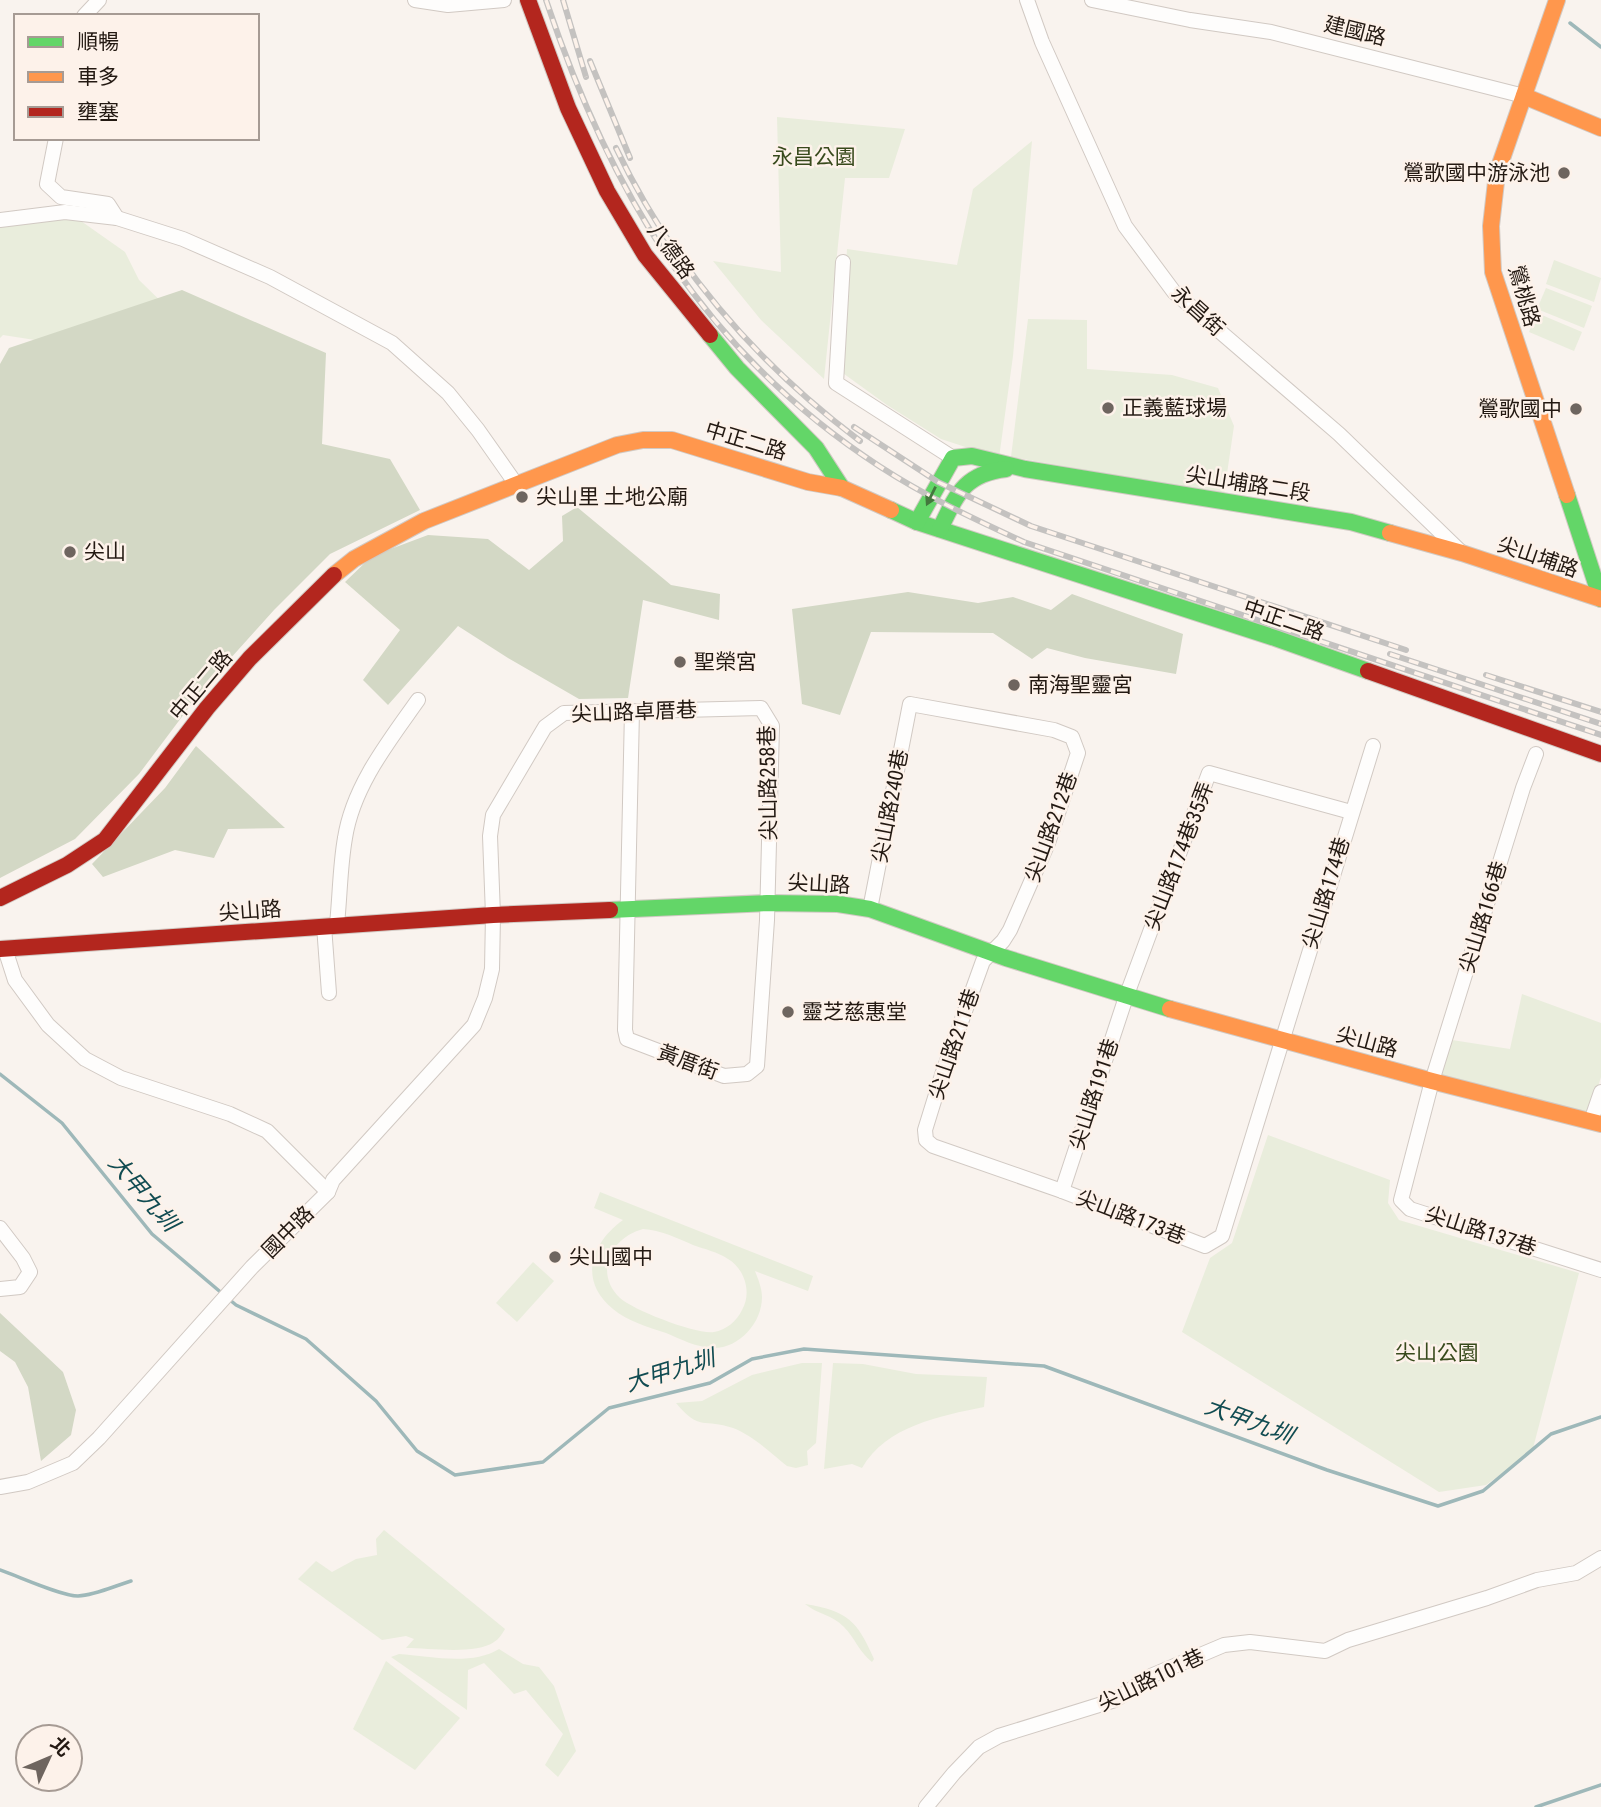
<svg xmlns="http://www.w3.org/2000/svg" width="1601" height="1807" viewBox="0 0 1601 1807" font-family="'Roboto Condensed','Noto Sans TC',sans-serif">
	<style>
		.green { fill: #e9eddc; fill-rule: evenodd }
		.forest { fill: #d3d8c5 }
		.lines { fill: none; stroke-linecap: round; stroke-linejoin: round }
		.stream { stroke: #9eb8b9; stroke-width: 3.5 }
		.street-casing { stroke: #d1c9c3; stroke-width: 16 }
		.fast-casing { stroke: #d1c9c3; stroke-width: 18 }
		.slow-casing { stroke: #d1c9c3; stroke-width: 18 }
		.jam-casing { stroke: #d1c9c3; stroke-width: 18 }
		.street { stroke: #fefdfc; stroke-width: 14 }
		.fast { stroke: #63d668; stroke-width: 16 }
		.slow { stroke: #ff974d; stroke-width: 16 }
		.jam { stroke: #b3261e; stroke-width: 16 }
		.rail-casing { stroke: #c4c2c0; stroke-width: 6 }
		.rail { stroke: #fdf2ea; stroke-width: 3.5; stroke-dasharray: 10; stroke-linecap: butt }
		.oneway { fill: #43783d }
		.poi-dot { fill: #6e655f; stroke: #fdf2ea; stroke-width: 2.5 }
		.labels { text-anchor: middle; dominant-baseline: central; stroke-width: 5; stroke-linejoin: round; paint-order: stroke }
		.street-label { font-size: 21px; fill: #231912; stroke: #fdf2ea }
		.park-label { font-size: 21px; fill: #384a1c; stroke: #fdf2ea }
		.poi-label { font-size: 21px; fill: #231912; stroke: #fdf2ea; text-anchor: start }
		.water-label { font-size: 23px; font-style: italic; fill: #114c52; stroke: #fdf2ea }
	</style>
	<rect width="100%" height="100%" fill="#f9f3ee"/>
	<g class="green">
		<polygon points="777,117 905,129 889,178 845,178 824,379 761,320 713,261 781,272"/>
		<polygon points="1032,141 1013,356 999,458 941,439 887,405 840,371 847,249 957,265 973,189"/>
		<polygon points="71,214 125,252 139,280 180,320 35,340 3,335 0,338 0,223"/>
		<polygon points="1554,260 1601,278 1594,302 1546,284"/>
		<polygon points="1546,288 1592,306 1584,328 1537,309"/>
		<polygon points="1537,313 1582,332 1574,351 1529,332"/>
		<polygon points="1028,319 1087,320 1087,369 1172,375 1218,388 1234,426 1224,494 1011,457"/>
		<polygon points="1522,994 1601,1023 1601,1077 1589,1115 1440,1076 1452,1040 1510,1049"/>
		<polygon points="1268,1135 1390,1180 1388,1203 1399,1220 1579,1273 1532,1452 1486,1485 1439,1492 1182,1332 1210,1258 1232,1243"/>
		<path d="M600,1192L813,1276L808,1291L755,1271C758,1279 762,1288 762,1297C762,1323 739,1349 712,1348C696,1347 680,1339 666,1333C648,1327 627,1321 613,1309C578,1280 591,1243 623,1220L594,1208ZM643,1229C661,1230 677,1238 693,1245C704,1249 718,1252 728,1259C745,1269 752,1293 742,1310C737,1321 726,1330 714,1332C697,1335 633,1310 620,1298C593,1272 612,1237 643,1229Z"/>
		<polygon points="533,1262 554,1281 517,1322 496,1303"/>
		<path d="M802,1363H822L816,1443L807,1451L808,1465L796,1468L787,1466C771,1453 752,1435 733,1428C704,1418 700,1432 676,1403L702,1401L752,1375Z"/>
		<path d="M833,1363L863,1364L916,1374L987,1377L984,1407C940,1416 886,1426 862,1468L852,1464L824,1469Z"/>
		<path d="M384,1530L505,1629C502,1634 499,1639 494,1642C476,1655 429,1648 406,1648L414,1639L406,1636L382,1640L298,1579L316,1561L332,1572L356,1559L377,1555L376,1539Z"/>
		<path d="M805,1604C847,1611 857,1620 874,1659L872,1662C859,1652 855,1638 844,1627C833,1615 817,1614 805,1604Z"/>
		<path d="M499,1649L523,1664L539,1667L554,1686L576,1751L558,1777L545,1765L563,1734L526,1690L514,1694L484,1663L468,1670L467,1710L391,1657L399,1654C429,1656 472,1666 499,1649Z"/>
		<polygon points="386,1661 460,1718 415,1770 353,1729"/>
	</g>
	<g class="forest">
		<polygon points="182,290 326,353 322,444 390,459 420,510 330,554 274,610 202,690 139,774 75,839 0,878 0,364 9,348"/>
		<polygon points="577,507 671,585 720,594 719,620 643,600 628,698 579,699 508,658 458,626 388,705 363,680 400,630 345,582 372,556 428,535 488,539 529,570 563,541 562,516"/>
		<polygon points="908,592 978,603 1013,597 1051,610 1072,594 1183,634 1176,674 1085,658 1047,648 1032,659 993,633 871,632 840,715 802,704 792,609"/>
		<polygon points="196,746 285,828 228,829 214,858 175,850 103,877 92,864 165,788"/>
		<polygon points="0,1313 63,1372 76,1410 71,1435 41,1461 28,1387 15,1362 0,1351"/>
	</g>
	<g class="lines">
		<g class="stream">
			<polyline points="1570,23 1601,47"/>
			<polyline points="0,1074 62,1123 152,1234 224,1295"/>
			<polyline points="230,1300 236,1305 306,1339 376,1401 417,1451 455,1475 543,1462 609,1408 710,1383 752,1359 804,1349 1044,1366 1327,1470 1438,1506 1483,1491 1551,1434 1601,1417"/>
			<path d="M0,1570C18,1576 61,1596 78,1596C96,1595 114,1586 131,1581"/>
			<polyline points="1536,1807 1601,1785"/>
		</g>
		<g class="street-casing">
			<g id="street">
				<polyline points="415,0 448,5 504,0"/>
				<polyline points="1027,0 1042,42 1125,226 1174,292 1339,434 1461,552"/>
				<polyline points="1092,0 1190,20 1271,32 1524,96"/>
				<polyline points="84,16 99,0"/>
				<polyline points="56,138 47,184 61,197 108,204 117,218"/>
				<polyline points="0,220 65,212 117,218 183,239 270,277 392,343 448,393 478,430 516,484"/>
				<polyline points="843,262 836,383 953,458"/>
				<polyline points="1536,754 1523,788 1432,1081 1401,1200 1410,1209 1601,1270"/>
				<polyline points="870,909 910,704 1054,730 1072,737 1078,753 1048,843 1010,930 1003,941 983,961 942,1075 925,1130 926,1140 933,1146 1062,1191 1205,1246 1222,1236 1373,746"/>
				<path d="M337,924C340,896 340,866 345,838C353,786 389,741 418,700"/>
				<polyline points="324,926 329,993"/>
				<polyline points="5,949 15,980 48,1025 85,1059 121,1078 230,1114 267,1131 328,1192"/>
				<polyline points="1591,1121 1601,1092"/>
				<polyline points="1062,1191 1126,997 1209,773 1351,812"/>
				<polyline points="0,1228 23,1258 30,1272 20,1287 0,1289"/>
				<polyline points="0,1487 28,1482 73,1463 99,1438 252,1267 328,1192 333,1180 474,1025 485,998 492,969 493,915 490,836 493,815 545,727 564,713 761,708 772,726 767,920 757,1066 747,1074 724,1076 627,1039 625,1030 632,711"/>
				<polyline points="926,1807 954,1773 979,1747 999,1736 1115,1700 1153,1675 1224,1645 1250,1642 1325,1651 1348,1640 1487,1598 1537,1580 1576,1573 1601,1558"/>
			</g>
		</g>
		<g class="fast-casing">
			<g id="fast">
				<polyline points="710,335 737,368 816,448 842,488"/>
				<polyline points="1567,495 1601,599"/>
				<polyline points="891,510 917,522 1275,638 1368,671"/>
				<polyline points="917,522 953,458 972,456 1025,469 1351,522 1390,533"/>
				<path d="M940,529C957,494 964,474 1006,469"/>
				<polyline points="610,910 767,903 838,904 870,909 1006,958 1170,1009"/>
			</g>
		</g>
		<g class="slow-casing">
			<g id="slow">
				<polyline points="1557,0 1497,173 1491,226 1493,272 1567,495"/>
				<polyline points="1524,96 1601,128"/>
				<polyline points="1390,533 1462,553 1601,599"/>
				<polyline points="334,575 354,559 424,521 617,445 643,440 672,440 808,482 842,488 891,510"/>
				<polyline points="1170,1009 1432,1081 1601,1124"/>
			</g>
		</g>
		<g class="jam-casing">
			<g id="jam">
				<polyline points="528,0 568,108 607,191 645,255 710,335"/>
				<polyline points="1368,671 1601,754"/>
				<polyline points="0,898 67,865 105,840 207,708 250,658 334,575"/>
				<polyline points="0,949 493,915 610,910"/>
			</g>
		</g>
		<use href="#street" class="street"/>
		<use href="#fast" class="fast"/>
		<use href="#slow" class="slow"/>
		<use href="#jam" class="jam"/>
		<g class="rail-casing">
			<g id="rail">
				<path d="M546,0C610,192 705,353 879,466C925,496 974,519 1024,542L1601,735"/>
				<polyline points="563,0 586,77"/>
				<polyline points="590,61 630,158"/>
				<path d="M616,148C672,265 756,363 860,441"/>
				<polyline points="854,427 938,482 1031,526 1406,650"/>
				<polyline points="1390,654 1601,724"/>
				<polyline points="1486,675 1601,712"/>
			</g>
		</g>
		<use href="#rail" class="rail"/>
	</g>
	<defs><path id="oneway-solid" d="M-6-.8H1V-3.2L6.5 0L1 3.2V.8H-6Z" transform="scale(1.75)"/></defs>
	<use class="oneway" href="#oneway-solid" transform="translate(931 496) rotate(116)"/>
	<g class="poi-dot">
		<circle cx="1564" cy="173" r="7"/>
		<circle cx="1108" cy="408" r="7"/>
		<circle cx="1576" cy="409" r="7"/>
		<circle cx="522" cy="497" r="7"/>
		<circle cx="70" cy="552" r="7"/>
		<circle cx="680" cy="662" r="7"/>
		<circle cx="1014" cy="685" r="7"/>
		<circle cx="788" cy="1012" r="7"/>
		<circle cx="555" cy="1257" r="7"/>
	</g>
	<g class="labels">
		<g class="street-label">
			<text transform="translate(1355 31) rotate(14)">建國路</text>
			<text transform="translate(671 251) rotate(54)">八德路</text>
			<text transform="translate(1524 296) rotate(74)">鶯桃路</text>
			<text transform="translate(1198 311) rotate(42)">永昌街</text>
			<text transform="translate(746 441) rotate(17)">中正二路</text>
			<text transform="translate(1248 484) rotate(9)">尖山埔路二段</text>
			<text transform="translate(1538 557) rotate(19)">尖山埔路</text>
			<text transform="translate(1284 620) rotate(19)">中正二路</text>
			<text transform="translate(201 685) rotate(-50)">中正二路</text>
			<text transform="translate(634 712) rotate(-2)">尖山路卓厝巷</text>
			<text transform="translate(768 783) rotate(-91)">尖山路258巷</text>
			<text transform="translate(890 806) rotate(-79)">尖山路240巷</text>
			<text transform="translate(1051 827) rotate(-70)">尖山路212巷</text>
			<text transform="translate(1179 856) rotate(-69)">尖山路174巷35弄</text>
			<text transform="translate(819 884) rotate(3)">尖山路</text>
			<text transform="translate(1326 893) rotate(-73)">尖山路174巷</text>
			<text transform="translate(250 911) rotate(-4)">尖山路</text>
			<text transform="translate(1483 917) rotate(-73)">尖山路166巷</text>
			<text transform="translate(1367 1042) rotate(15)">尖山路</text>
			<text transform="translate(954 1044) rotate(-71)">尖山路211巷</text>
			<text transform="translate(688 1062) rotate(20)">黃厝街</text>
			<text transform="translate(1094 1094) rotate(-72)">尖山路191巷</text>
			<text transform="translate(1131 1217) rotate(21)">尖山路173巷</text>
			<text transform="translate(1481 1231) rotate(18)">尖山路137巷</text>
			<text transform="translate(288 1232) rotate(-45)">國中路</text>
			<text transform="translate(1151 1680) rotate(-26)">尖山路101巷</text>
		</g>
		<g class="park-label">
			<text x="814" y="157">永昌公園</text>
			<text x="1437" y="1353">尖山公園</text>
		</g>
		<g class="poi-label">
			<text x="1550" y="173" text-anchor="end">鶯歌國中游泳池</text>
			<text x="1122" y="408">正義藍球場</text>
			<text x="1562" y="409" text-anchor="end">鶯歌國中</text>
			<text x="536" y="497">尖山里 土地公廟</text>
			<text x="84" y="552">尖山</text>
			<text x="694" y="662">聖榮宮</text>
			<text x="1028" y="685">南海聖靈宮</text>
			<text x="802" y="1012">靈芝慈惠堂</text>
			<text x="569" y="1257">尖山國中</text>
		</g>
		<g class="water-label">
			<text transform="translate(143 1193) rotate(49)">大甲九圳</text>
			<text transform="translate(670 1371) rotate(-17)">大甲九圳</text>
			<text transform="translate(1249 1421) rotate(20)">大甲九圳</text>
		</g>
	</g>
	<rect x="14" y="14" width="245" height="126" fill="#fdf2ea" stroke="#a69b94" stroke-width="2"/>
	<rect x="28" y="37" width="35" height="10" fill="#63d668" stroke="#a69b94" stroke-width="2"/>
	<text x="77" y="49" font-size="21" fill="#231912">順暢</text>
	<rect x="28" y="72" width="35" height="10" fill="#ff974d" stroke="#a69b94" stroke-width="2"/>
	<text x="77" y="84" font-size="21" fill="#231912">車多</text>
	<rect x="28" y="107" width="35" height="10" fill="#b3261e" stroke="#a69b94" stroke-width="2"/>
	<text x="77" y="119" font-size="21" fill="#231912">壅塞</text>
	<g transform="translate(49 1758) rotate(46)"><circle r="33" fill="#fdf2ea" stroke="#a69b94" stroke-width="2"/>
	<path d="M0-5L12 26L0 18L-12 26Z" fill="#6e655f"/>
	<text y="-10" font-size="19" font-weight="bold" text-anchor="middle" fill="#231912">北</text>
	</g>
</svg>
